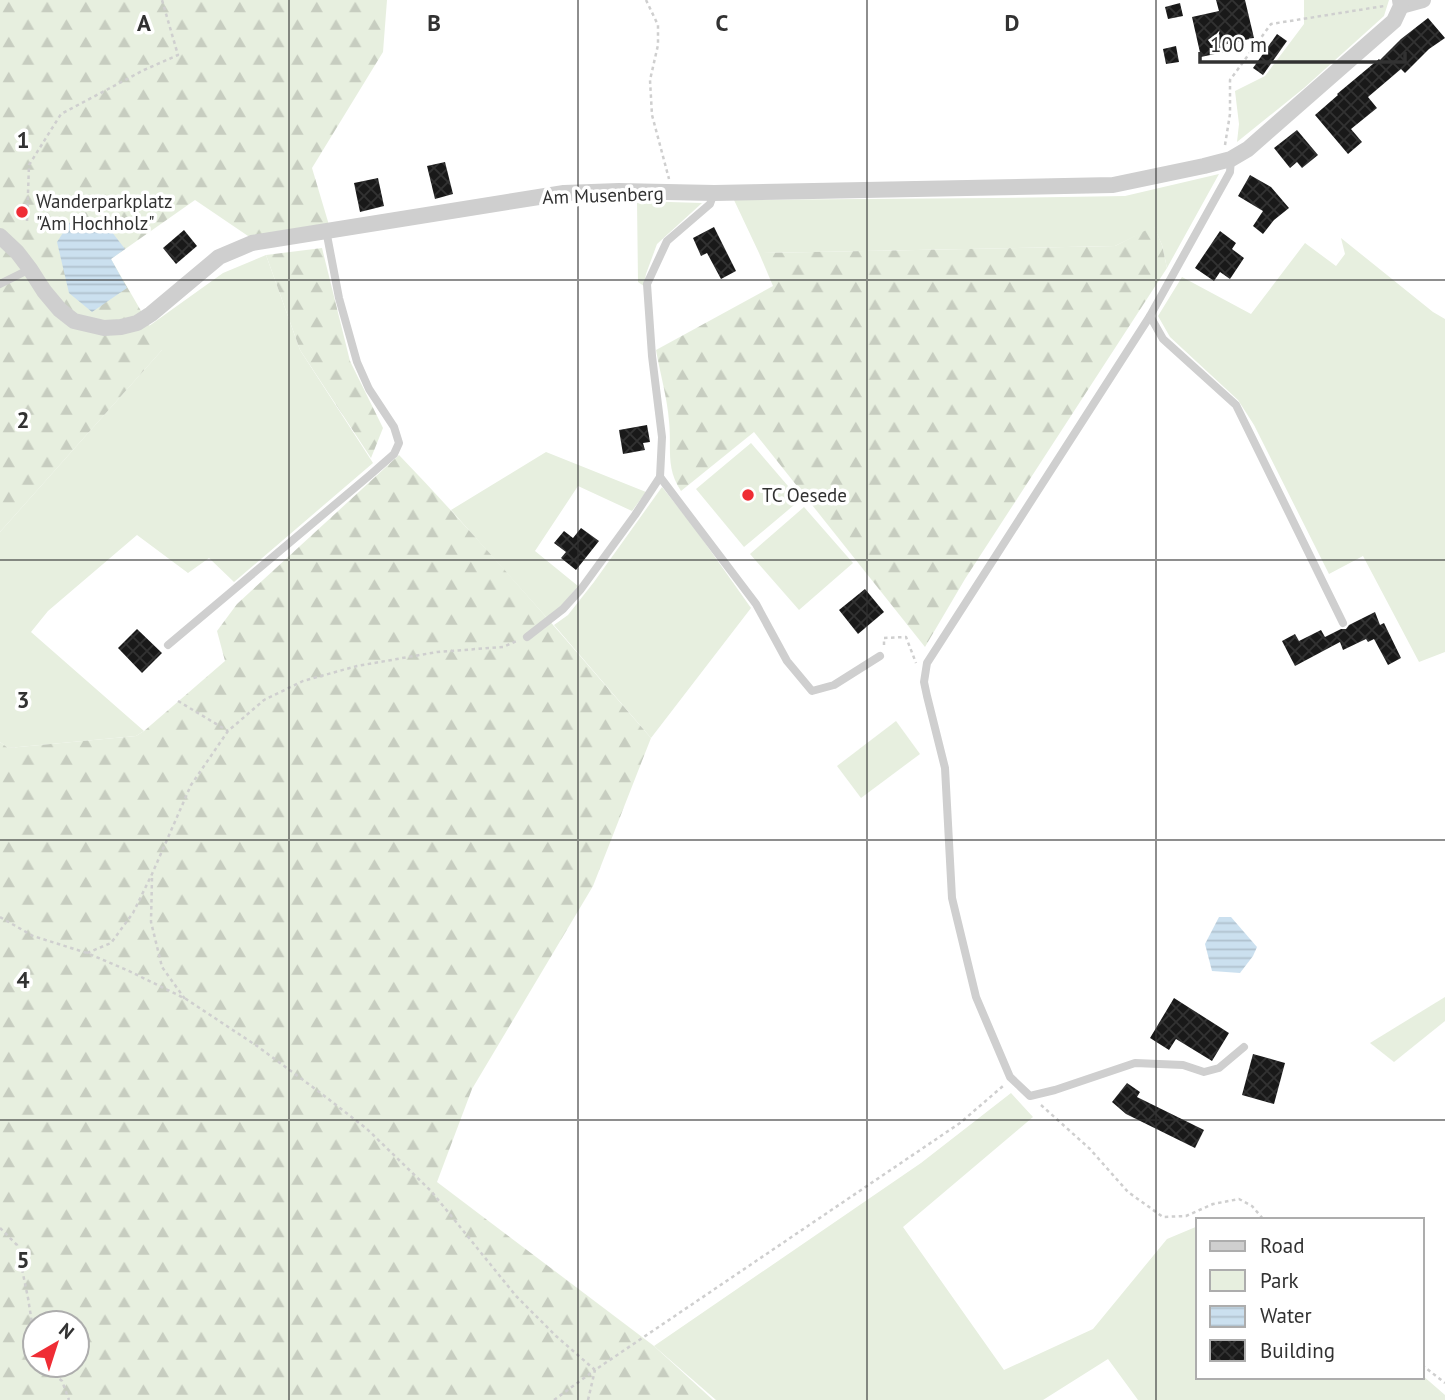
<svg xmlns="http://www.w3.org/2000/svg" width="1445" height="1400" viewBox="0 0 1445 1400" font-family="'PT Sans',sans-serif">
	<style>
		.green { fill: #e7efdf }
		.forest { fill: url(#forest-firs); fill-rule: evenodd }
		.water { fill: url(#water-rules) }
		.building { fill: url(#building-cross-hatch) }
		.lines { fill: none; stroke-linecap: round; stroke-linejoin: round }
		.path { stroke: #cfcfcf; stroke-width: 2.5; stroke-dasharray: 3.5 3.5; stroke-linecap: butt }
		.lane { stroke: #cfcfcf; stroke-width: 8 }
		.street { stroke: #cfcfcf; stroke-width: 16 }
		.grid { fill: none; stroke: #323232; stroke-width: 2; stroke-opacity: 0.55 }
		.poi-dot { fill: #ef2d35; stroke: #fff; stroke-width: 2.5 }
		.labels { text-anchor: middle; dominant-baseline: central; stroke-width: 7; stroke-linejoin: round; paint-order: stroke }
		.street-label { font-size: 19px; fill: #323232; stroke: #fff }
		.poi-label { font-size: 19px; fill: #323232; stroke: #fff; text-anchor: start }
		.grid-label { font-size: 23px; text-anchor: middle; font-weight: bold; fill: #323232; stroke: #fff; stroke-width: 7; stroke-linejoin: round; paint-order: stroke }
	</style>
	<defs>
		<pattern id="forest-firs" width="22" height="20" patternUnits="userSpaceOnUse" patternTransform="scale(1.75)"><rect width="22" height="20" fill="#e7efdf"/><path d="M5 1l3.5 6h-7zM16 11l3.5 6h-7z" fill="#c7cdc0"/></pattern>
		<pattern id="water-rules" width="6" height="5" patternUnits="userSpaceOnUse" patternTransform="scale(1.75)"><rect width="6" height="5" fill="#cbe0ef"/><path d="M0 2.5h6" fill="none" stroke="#afc1cd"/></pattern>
		<pattern id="building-cross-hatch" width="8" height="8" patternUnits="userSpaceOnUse" patternTransform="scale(1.75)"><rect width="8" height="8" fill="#191919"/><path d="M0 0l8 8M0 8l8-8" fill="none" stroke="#323232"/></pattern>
	</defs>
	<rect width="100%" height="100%" fill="#fff"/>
	<g class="green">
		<polygon points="1304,0 1389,0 1384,16 1304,88 1237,142 1239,124 1235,91 1265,76 1304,24"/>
		<polygon points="1219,174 1167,268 1162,245 1154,227 1115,246 759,253 734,200 994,198 1125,196"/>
		<polygon points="637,201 702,203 657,244 646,274 644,286 638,282"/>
		<polygon points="1341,238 1433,312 1445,319 1445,652 1419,662 1363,556 1329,574 1254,425 1238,400 1170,337 1158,316 1182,277 1251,314 1305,243 1336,266 1345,254"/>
		<polygon points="266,255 300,350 373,463 234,582 209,558 188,573 137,535 48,611 31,632 144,731 136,736 8,748 0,742 0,532 162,350 149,326 223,273"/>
		<polygon points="751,443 800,500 744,547 696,489"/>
		<polygon points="546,452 646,492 632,511 578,486 535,551 578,586 562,605 547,618 451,510"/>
		<polygon points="662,487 693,526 751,608 651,738 554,625 568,615 594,582"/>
		<polygon points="804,507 853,563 799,610 750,554"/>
		<polygon points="896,721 920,754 861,798 837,766"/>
		<polygon points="1445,997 1445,1021 1394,1062 1370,1043"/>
		<polygon points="1011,1093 1033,1117 903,1227 1004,1370 1093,1329 1167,1239 1198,1226 1198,1377 1422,1377 1422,1375 1445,1395 1445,1400 1138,1400 1108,1359 1043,1400 716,1400 654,1346 921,1163"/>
	</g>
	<g class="forest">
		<polygon points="0,0 387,0 383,52 312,168 329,225 251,238 195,200 111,259 163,349 0,532"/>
		<path d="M1154,226L1162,245L1167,268L965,579L925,647L754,432L681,491C665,467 672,448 669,421C667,397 660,373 656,350L773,286L759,253L1115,246Z"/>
		<polygon points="322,248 350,361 383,428 371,458 300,350 266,255"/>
		<path d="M399,455C486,546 568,642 651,738L593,886L472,1089L437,1182L654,1346L713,1400H0V742L8,748L136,736L144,731L225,661L217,631L237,604ZM35,1323H77V1365H35Z"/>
	</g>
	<g class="water">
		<polygon points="74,216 105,223 125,249 111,259 127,288 92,312 69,293 57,242"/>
		<polygon points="1219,917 1231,917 1257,947 1253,956 1240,973 1212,971 1205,944"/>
	</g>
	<g class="building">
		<polygon points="1216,0 1245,0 1254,38 1223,45 1224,52 1201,57 1192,17 1219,11"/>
		<polygon points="1180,3 1183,16 1168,19 1165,7"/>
		<polygon points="1428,18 1445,38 1429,49 1405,73 1401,69 1368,97 1377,108 1351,129 1362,142 1348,154 1315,115 1338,95 1337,94 1379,59 1380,60 1401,39"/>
		<polygon points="1277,34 1287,41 1263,75 1253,68"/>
		<polygon points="1176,46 1179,62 1166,64 1163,49"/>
		<polygon points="1297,130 1318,155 1302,168 1297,162 1290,168 1274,148"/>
		<polygon points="445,162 453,194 435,199 427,166"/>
		<polygon points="1250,175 1271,187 1289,208 1274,220 1263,234 1253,226 1263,211 1238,196"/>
		<polygon points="378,178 384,206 360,212 354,183"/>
		<polygon points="714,227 736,271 721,279 707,253 701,256 693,238"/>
		<polygon points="184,230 197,246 176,264 163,248"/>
		<polygon points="1220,231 1236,243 1232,249 1244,258 1230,279 1220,272 1214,281 1195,268"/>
		<polygon points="647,425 650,442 643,443 645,450 623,454 619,430"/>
		<polygon points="581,528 599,541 576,570 561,558 566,552 554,543 564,531 573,538"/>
		<polygon points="865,589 884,612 858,634 839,610"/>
		<polygon points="1375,612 1380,625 1384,623 1401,658 1388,665 1374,639 1368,642 1366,639 1343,650 1340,642 1295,666 1282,641 1295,634 1299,641 1321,630 1325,637 1341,629 1346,629 1349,625"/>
		<polygon points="137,629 162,653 142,673 118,648"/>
		<polygon points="1174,998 1229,1033 1212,1061 1176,1039 1169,1050 1150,1038"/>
		<polygon points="1253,1054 1285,1063 1274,1104 1242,1095"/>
		<polygon points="1127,1083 1140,1092 1137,1097 1204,1130 1195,1148 1126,1114 1112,1102"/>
	</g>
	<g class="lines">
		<g class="path">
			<polyline points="646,0 658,25 658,45 650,80 652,115 669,179"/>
			<polyline points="1225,145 1230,114 1230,80 1271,24 1384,6"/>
			<polyline points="27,221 29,165 61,114 144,70 178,55 162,0"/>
			<polyline points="884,645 884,638 906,637 916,663"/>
			<polyline points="178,701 228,731"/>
			<polyline points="152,878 151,922 162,967 185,999"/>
			<polyline points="0,917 33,936 87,953 129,971 186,999 257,1046 318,1091 367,1129 431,1191 516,1296 556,1336 595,1370 960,1123 1003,1086"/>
			<polyline points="87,953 111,943 133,913 152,874 191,785 228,731 264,700 303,681 357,666 437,652 503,647 519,640"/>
			<polyline points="1041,1105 1090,1149 1128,1192 1163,1217 1186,1216 1213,1204 1239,1199 1252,1206 1264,1220"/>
			<polyline points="0,1228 17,1245 28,1298 35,1342"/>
			<polyline points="44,1365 62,1381 69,1400"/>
			<polyline points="1422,1365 1445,1383"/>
			<polyline points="554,1400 595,1370"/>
			<polyline points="588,1400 595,1370"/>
		</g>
		<g class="lane">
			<polyline points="1231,159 1230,172 1150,316 927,663 924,682 927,696 945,768 952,898 976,997 1010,1077 1030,1096 1055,1090 1135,1063 1183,1065 1204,1072 1219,1068 1244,1047"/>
			<polyline points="714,193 710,204 667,241 647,284 652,356 662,437 660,477 756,604 787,661 812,691 834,685 880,656"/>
			<polyline points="0,284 30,269"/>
			<polyline points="1150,316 1163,339 1236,405 1343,623"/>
			<polyline points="527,637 563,609 581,589 635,515 660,477"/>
			<polyline points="168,645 370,475 394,454 399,443 394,427 369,389 357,362 339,298 326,230"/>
		</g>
		<g class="street">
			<polyline points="1401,6 1423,0"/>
			<polyline points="0,236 17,252 30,269 44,291 60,310 74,321 104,328 121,327 137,323 151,314 219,257 252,243 564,193 619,191 714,193 1113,185 1204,166 1231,159 1248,149 1394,21 1401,6 1400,0"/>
		</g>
	</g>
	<path class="grid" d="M289,0V1400M578,0V1400M867,0V1400M1156,0V1400M0,280H1445M0,560H1445M0,840H1445M0,1120H1445"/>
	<g class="poi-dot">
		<circle cx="22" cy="212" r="7"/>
		<circle cx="748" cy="495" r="7"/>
	</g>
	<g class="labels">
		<g class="street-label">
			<text transform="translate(603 195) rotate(-2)">Am Musenberg</text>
		</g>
		<g class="poi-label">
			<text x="36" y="201">Wanderparkplatz<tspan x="36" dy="22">"Am Hochholz"</tspan></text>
			<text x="762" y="495">TC Oesede</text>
		</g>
	</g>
	<g class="grid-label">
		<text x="144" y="31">A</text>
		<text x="434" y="31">B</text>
		<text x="722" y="31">C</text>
		<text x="1012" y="31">D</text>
		<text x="23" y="148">1</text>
		<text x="23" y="428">2</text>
		<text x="23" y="708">3</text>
		<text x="23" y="988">4</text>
		<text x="23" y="1268">5</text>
	</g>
	<rect x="1196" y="1218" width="228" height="161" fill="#ffffff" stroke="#adadad" stroke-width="2"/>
	<rect x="1210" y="1241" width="35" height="10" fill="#cfcfcf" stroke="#adadad" stroke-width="2"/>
	<text x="1260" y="1253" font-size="21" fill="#323232">Road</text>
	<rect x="1210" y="1270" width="35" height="21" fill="#e7efdf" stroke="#adadad" stroke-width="2"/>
	<text x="1260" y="1288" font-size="21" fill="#323232">Park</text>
	<rect x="1210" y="1306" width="35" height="21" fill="url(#water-rules)" stroke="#adadad" stroke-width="2"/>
	<text x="1260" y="1323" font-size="21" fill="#323232">Water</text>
	<rect x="1210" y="1340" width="35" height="21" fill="url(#building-cross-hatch)" stroke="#adadad" stroke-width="2"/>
	<text x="1260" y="1358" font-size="21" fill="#323232">Building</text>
	<g transform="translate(56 1344) rotate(39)"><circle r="33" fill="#ffffff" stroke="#adadad" stroke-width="2"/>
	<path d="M0-5L12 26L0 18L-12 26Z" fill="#ef2d35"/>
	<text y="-10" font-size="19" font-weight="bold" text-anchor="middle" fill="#323232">N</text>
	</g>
	<path d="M1200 52v10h205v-10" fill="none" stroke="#323232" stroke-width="3.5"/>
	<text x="1210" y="52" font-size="21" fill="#323232" stroke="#ffffff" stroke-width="5" paint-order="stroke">100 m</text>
</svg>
